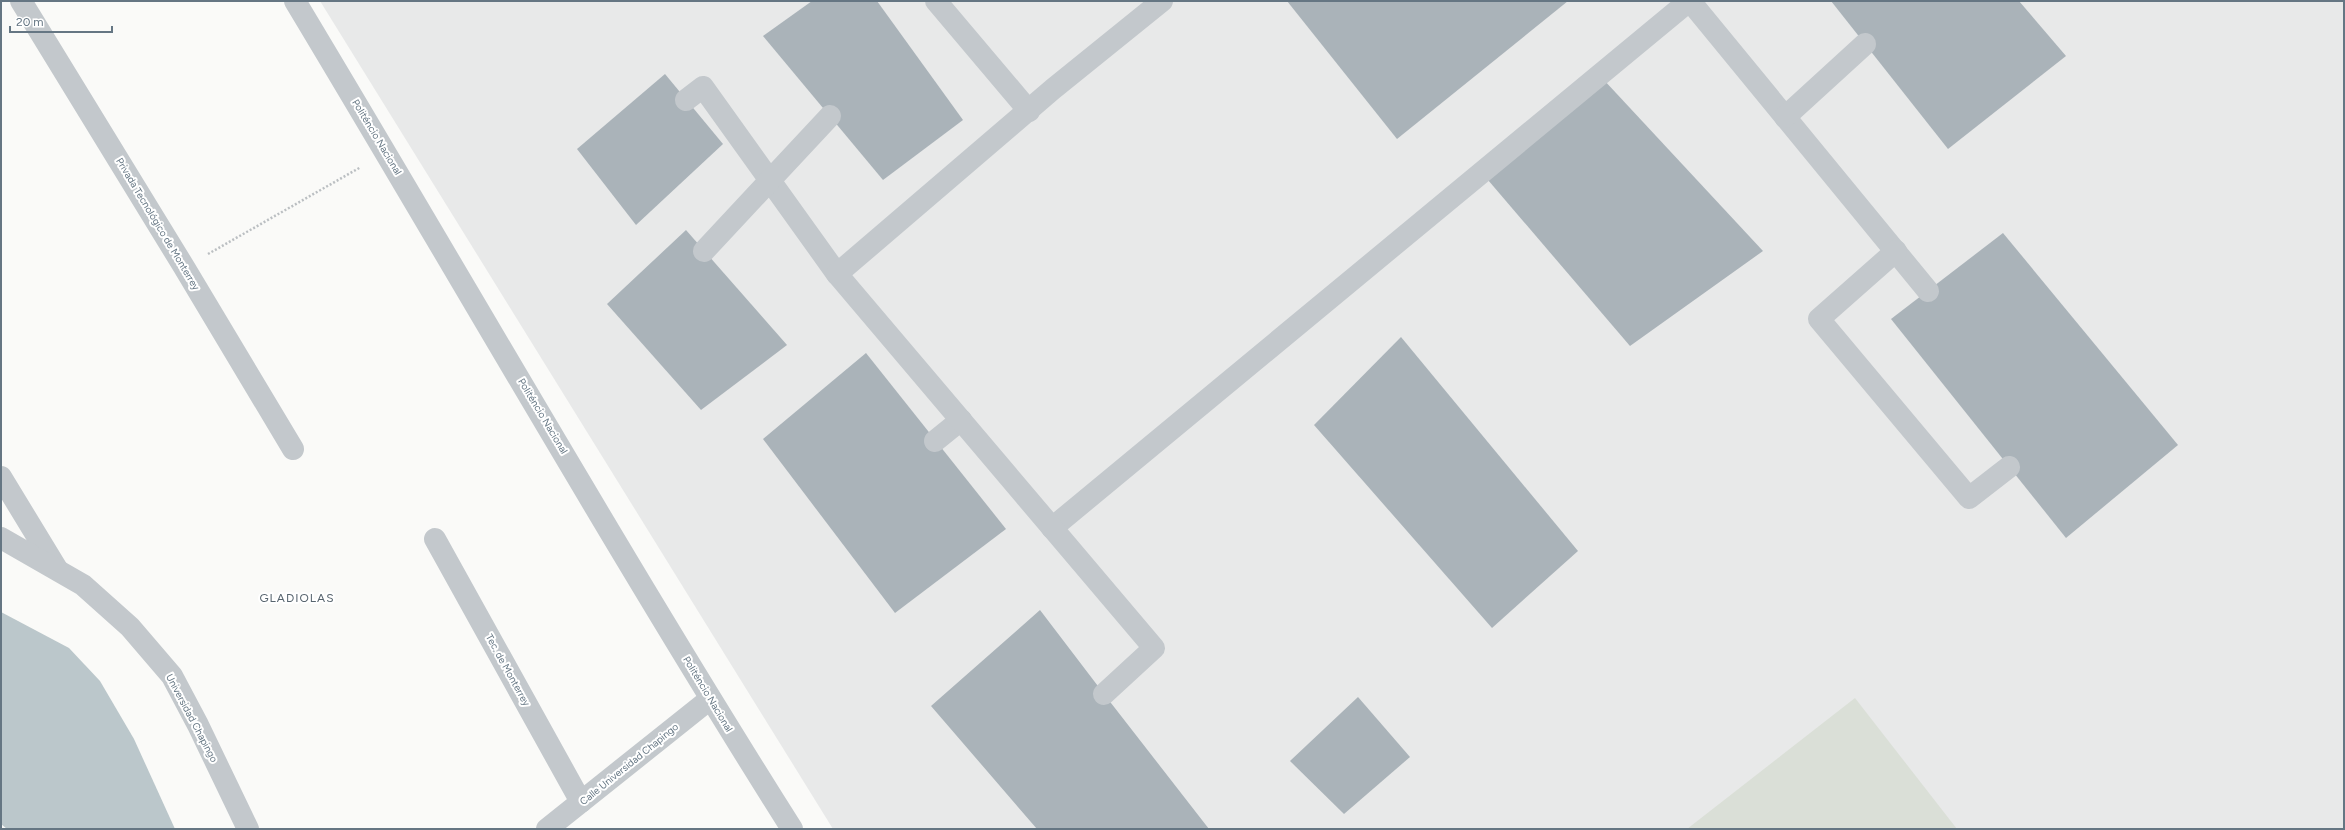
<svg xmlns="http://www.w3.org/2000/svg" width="2345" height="830" viewBox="0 0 2345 830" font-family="Figtree,sans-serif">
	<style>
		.built { fill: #e8e9e9 }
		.green { fill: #dadfd7 }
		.water { fill: #bbc7cb }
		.building { fill: #aab3b9 }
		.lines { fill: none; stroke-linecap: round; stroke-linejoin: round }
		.path { stroke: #bbbfc2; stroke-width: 2.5; stroke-dasharray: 2 2; stroke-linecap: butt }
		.street { stroke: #c3c8cc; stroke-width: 22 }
		.labels { text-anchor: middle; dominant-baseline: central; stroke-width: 4; stroke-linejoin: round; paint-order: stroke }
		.street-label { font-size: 10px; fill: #657683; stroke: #fff }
		.quarter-label { font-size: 12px; letter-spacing: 1px; fill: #57646e; stroke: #fff }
	</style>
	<rect width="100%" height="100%" fill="#fafaf8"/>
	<polygon class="built" points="320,1 2344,1 2344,829 833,829"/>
	<polygon class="green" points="1855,698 1957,829 1687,829"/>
	<polygon class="water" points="1,612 69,648 100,681 134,739 175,829 7,829 1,824"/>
	<g class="building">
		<polygon points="812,1 877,1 963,120 883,180 763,36"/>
		<polygon points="1287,1 1568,1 1397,139"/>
		<polygon points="1831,1 2019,1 2066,56 1948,149"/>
		<polygon points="665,74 723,144 636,225 577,149"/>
		<polygon points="1603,79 1763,251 1630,346 1488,180"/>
		<polygon points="686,230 787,345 701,410 607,304"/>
		<polygon points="2003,233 2178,445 2066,538 1891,319"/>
		<polygon points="1401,337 1578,551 1492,628 1314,425"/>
		<polygon points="866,353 1006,529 895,613 763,439"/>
		<polygon points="1040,610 1104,694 1209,829 1037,829 931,706"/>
		<polygon points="1358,697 1410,757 1344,814 1290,761"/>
	</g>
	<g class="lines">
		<polyline class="path" points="208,254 361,167"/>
		<g class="street">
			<polyline points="21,1 184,267 293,449"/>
			<path d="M295,1C461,277 620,557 792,829"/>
			<polyline points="936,1 1029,111"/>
			<polyline points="1690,1 1928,291"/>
			<polyline points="686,100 703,87 837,274"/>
			<polyline points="1785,117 1865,44"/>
			<polyline points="704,251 830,116"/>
			<polyline points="1896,251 1819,319 1969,498 2009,467"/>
			<polyline points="935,441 961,420"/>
			<polyline points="1,477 57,569"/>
			<polyline points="1052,528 1689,1"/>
			<polyline points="1,538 83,585 130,627 172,676 198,725 248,829"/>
			<polyline points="435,539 581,802"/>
			<polyline points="1104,694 1154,648 837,274 1053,89 1162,1"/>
			<polyline points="547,829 710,699"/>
		</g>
	</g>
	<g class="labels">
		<g class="street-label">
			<text transform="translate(377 137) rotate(59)">Politéncio Nacional</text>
			<text transform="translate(158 224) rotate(59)">Privada Tecnológico de Monterrey</text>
			<text transform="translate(543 416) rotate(59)">Politéncio Nacional</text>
			<text transform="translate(508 670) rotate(61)">Tec. de Monterrey</text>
			<text transform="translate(708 694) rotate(59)">Politéncio Nacional</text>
			<text transform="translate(192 718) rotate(62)">Universidad Chapingo</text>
			<text transform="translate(629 764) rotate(-39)">Calle Universidad Chapingo</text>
		</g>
		<g class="quarter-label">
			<text x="297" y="598">GLADIOLAS</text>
		</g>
	</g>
	<rect width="2345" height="830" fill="none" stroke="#657683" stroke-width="4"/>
	<path d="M10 26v6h102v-6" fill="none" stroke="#657683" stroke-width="2"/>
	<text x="16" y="26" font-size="12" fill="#657683" stroke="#ffffff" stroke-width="3" paint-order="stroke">20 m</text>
</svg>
